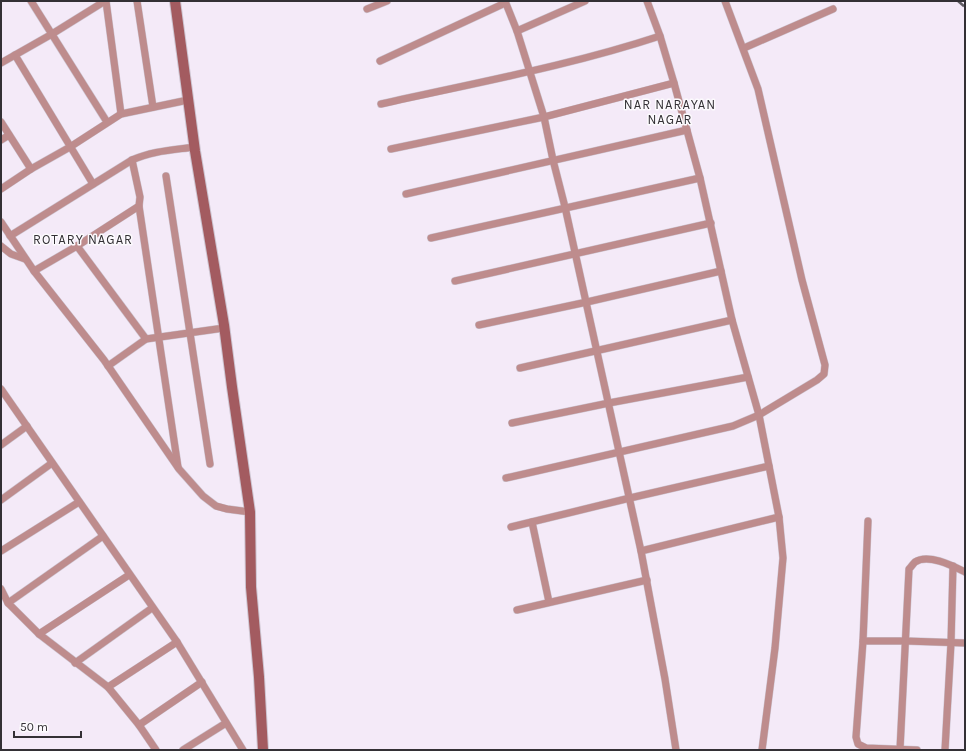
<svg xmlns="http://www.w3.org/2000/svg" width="966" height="751" viewBox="0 0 966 751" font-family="Karla,sans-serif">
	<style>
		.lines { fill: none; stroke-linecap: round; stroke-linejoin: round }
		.street-casing { stroke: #cdc5d1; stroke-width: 8 }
		.secondary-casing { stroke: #cdc5d1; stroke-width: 12 }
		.street { stroke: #be8c8d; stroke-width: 7 }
		.secondary { stroke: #a35b60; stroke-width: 10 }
		.rail { stroke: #615d64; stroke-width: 2.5; stroke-dasharray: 8 4; stroke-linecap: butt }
		.labels { text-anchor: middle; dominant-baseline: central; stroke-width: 3; stroke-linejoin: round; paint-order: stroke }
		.neighbourhood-label { font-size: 13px; letter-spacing: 1px; fill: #333035; stroke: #fcfafd }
	</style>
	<rect width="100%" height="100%" fill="#f4eaf8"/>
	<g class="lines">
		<g class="street-casing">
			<g id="street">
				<polyline points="31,1 107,122"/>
				<polyline points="106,1 121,114"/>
				<polyline points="137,1 153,107"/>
				<polyline points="505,1 517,31 544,117 553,160 565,207 641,551 665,679 676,750"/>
				<polyline points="647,1 660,36 674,83 700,178 732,320 759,415 779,517 783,558 775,648 762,750"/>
				<polyline points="367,9 387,1"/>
				<polyline points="517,31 585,1"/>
				<polyline points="744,48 833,9"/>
				<polyline points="15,55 93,184"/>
				<polyline points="380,61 505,3"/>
				<polyline points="1,63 52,34 105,1"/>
				<path d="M381,104C474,83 569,66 660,36"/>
				<polyline points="1,122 31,169"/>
				<polyline points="1,140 9,135"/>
				<polyline points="391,149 544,117 674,83"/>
				<polyline points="166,176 210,464"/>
				<polyline points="1,189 31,169 70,147 121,114 188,100"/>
				<polyline points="406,194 687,130"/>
				<polyline points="139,206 178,467"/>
				<polyline points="1,222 34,271 104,360 179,469 203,496 216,506 227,509 250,512"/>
				<path d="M10,236L132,160C152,151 173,150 194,147"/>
				<polyline points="431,238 700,178"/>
				<polyline points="1,246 11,254 25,259"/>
				<polyline points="77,246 146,339"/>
				<polyline points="34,271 77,246 139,206 140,197 132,160"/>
				<polyline points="455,281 711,223"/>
				<polyline points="479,325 587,302 721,271"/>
				<polyline points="108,366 146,339 224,328"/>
				<polyline points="520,368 732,320"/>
				<polyline points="1,389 177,642 243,750"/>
				<polyline points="512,423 609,403 748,377"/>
				<polyline points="1,445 27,426"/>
				<polyline points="506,478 733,426 759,415 817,380 824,374 825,365 802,280 758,89 725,1"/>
				<polyline points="1,500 52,463"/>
				<polyline points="868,521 863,641 856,737 858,744 866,748 917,750"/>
				<polyline points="532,522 549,602"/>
				<polyline points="511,527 630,498 769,466"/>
				<polyline points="1,551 79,502"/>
				<polyline points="641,551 779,517"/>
				<polyline points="1,589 8,603 39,634 108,687 139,725 156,750"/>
				<polyline points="8,603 103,536"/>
				<polyline points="517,610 647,580"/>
				<polyline points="39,634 129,575"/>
				<polyline points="863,641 906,641 965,643"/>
				<polyline points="75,663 152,608"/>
				<polyline points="108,687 177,642"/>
				<polyline points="139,725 202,682"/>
				<path d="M900,749L909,569C911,567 913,564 915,562C928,553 953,566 965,572"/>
				<polyline points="183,750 226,723"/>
				<polyline points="945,750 951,643 953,566"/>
			</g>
		</g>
		<g class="secondary-casing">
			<polyline id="secondary" points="175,1 195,151 224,325 232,387 250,512 251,587 259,677 263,750"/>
		</g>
		<use href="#street" class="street"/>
		<use href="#secondary" class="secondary"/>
		<polyline class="rail" points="958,1 965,7"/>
	</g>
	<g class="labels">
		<g class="neighbourhood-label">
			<text x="670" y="104">NAR NARAYAN<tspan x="670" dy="15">NAGAR</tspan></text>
			<text x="83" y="239">ROTARY NAGAR</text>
		</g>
	</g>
	<rect width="966" height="751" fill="none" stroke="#333035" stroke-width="4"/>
	<path d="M14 731v6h67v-6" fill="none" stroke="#333035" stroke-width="2"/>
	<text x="20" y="731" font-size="12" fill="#333035" stroke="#fcfafd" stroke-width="3" paint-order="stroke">50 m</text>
</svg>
